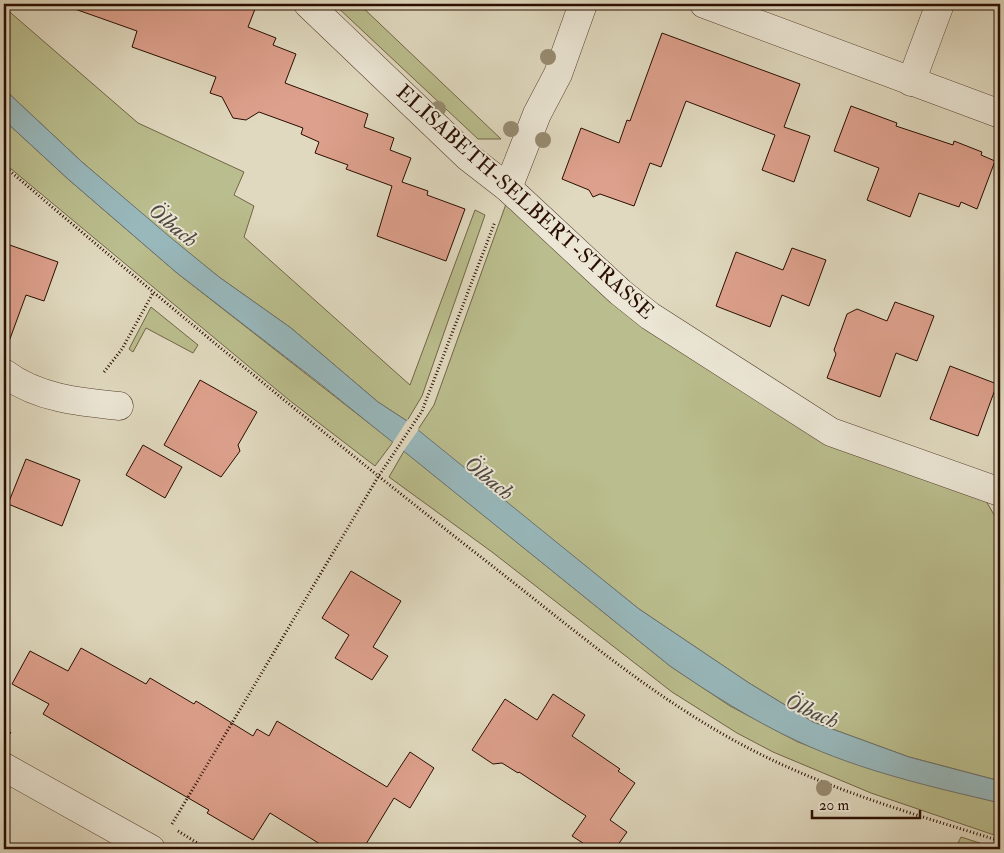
<svg xmlns="http://www.w3.org/2000/svg" width="1004" height="853" viewBox="0 0 1004 853" font-family="'IM FELL Double Pica',serif">
	<style>
		.green { fill: #babd8d; stroke: #726546 }
		.water { fill: #98b8bc; stroke: #6c7471 }
		.pier { fill: #e0d9bf }
		.building { fill: #dda08c; stroke: #290d00 }
		.lines { fill: none; stroke-linecap: round; stroke-linejoin: round }
		.minor-casing { stroke: #574030; stroke-width: 29 }
		.tertiary-casing { stroke: #574030; stroke-width: 29 }
		.path { stroke: #290d00; stroke-width: 3; stroke-dasharray: 1 2.5; stroke-linecap: butt }
		.minor { stroke: #ebe6d5; stroke-width: 28 }
		.tertiary { stroke: #ebe6d5; stroke-width: 28 }
		.tree { fill: #978b71 }
		.labels { text-anchor: middle; dominant-baseline: central; stroke-width: 4; stroke-linejoin: round; paint-order: stroke }
		.street-label { font-size: 21px; fill: #290d00; stroke: #ebe6d5 }
		.water-label { font-size: 22px; font-style: italic; fill: #504942; stroke: #ebe6d5 }
	</style>
	<rect width="100%" height="100%" fill="#e0d9bf"/>
	<filter id="stains"><feTurbulence type="fractalNoise" baseFrequency=".004" numOctaves="4"/><feColorMatrix values="0 0 0 0 .2 0 0 0 0 .09 0 0 0 0 .02 0 0 0 .5 -.17"/></filter>
	<radialGradient id="worn" r=".72"><stop offset=".6" stop-color="#630" stop-opacity="0"/><stop offset="1" stop-color="#630" stop-opacity=".3"/></radialGradient>
	<g class="green">
		<polygon points="334,4 359,4 501,139 478,139"/>
		<polygon points="4,7 138,123 244,172 234,195 254,206 244,237 410,385 475,210 485,215 422,396 407,421 378,402 291,328 219,277 169,237 82,162 4,89"/>
		<polygon points="4,120 68,179 177,273 393,442 375,466 289,400 4,163"/>
		<polygon points="506,204 628,313 986,501 1000,525 1000,781 909,757 813,722 749,683 639,609 417,431 434,405"/>
		<polygon points="151,307 198,345 193,353 146,328 133,352 129,349"/>
		<polygon points="404,451 670,666 730,706 798,742 881,772 1000,803 1000,837 871,793 773,752 737,733 672,692 492,552 389,477"/>
		<polygon points="961,837 998,849 955,849"/>
	</g>
	<path class="water" d="M4,89L82,162L170,237L219,277L291,328L378,402L407,421L639,609L749,683L813,722L909,757L1000,781V803C932,787 861,771 797,741C752,720 711,694 670,666L318,382L177,273L68,179L4,120Z"/>
	<polygon class="pier" points="408,419 419,429 402,453 392,444"/>
	<g class="building">
		<polygon points="73,4 257,4 248,27 276,38 273,45 296,54 285,83 368,114 364,127 394,138 390,150 411,158 402,182 428,191 427,195 465,209 446,261 377,236 392,186 346,169 348,165 315,153 319,142 301,134 303,128 259,112 246,120 233,118 222,97 210,93 216,77 132,47 137,31 72,8"/>
		<polygon points="662,33 800,84 784,127 810,136 794,182 762,170 775,135 686,101 661,167 650,163 634,206 600,194 593,197 589,190 562,179 581,128 619,143 627,120 630,121"/>
		<polygon points="851,106 897,123 896,126 953,145 954,141 982,152 981,155 995,161 977,209 961,202 959,207 919,193 910,217 867,200 879,168 834,151"/>
		<polygon points="4,243 58,262 44,301 26,295 7,347 4,347"/>
		<polygon points="792,248 826,260 809,306 782,295 770,327 716,306 736,252 783,270"/>
		<polygon points="895,302 934,316 917,361 896,353 880,397 827,378 836,354 834,350 847,314 857,309 887,321"/>
		<polygon points="950,366 997,384 978,436 930,419"/>
		<polygon points="200,380 257,412 238,445 240,451 221,477 164,445"/>
		<polygon points="143,445 182,467 165,498 126,475"/>
		<polygon points="26,459 80,480 62,526 8,504"/>
		<polygon points="351,571 401,601 373,647 388,656 372,680 335,658 349,635 322,618"/>
		<polygon points="81,648 146,684 150,678 194,704 196,701 253,736 257,729 269,736 277,721 387,787 410,752 434,768 410,808 394,798 363,849 328,849 270,813 253,840 207,813 209,810 43,714 49,704 12,684 30,651 68,671"/>
		<polygon points="553,694 585,715 572,736 620,769 618,771 635,783 610,820 627,832 615,849 592,849 572,836 586,816 519,772 518,773 502,763 493,764 472,750 505,699 537,720"/>
	</g>
	<g class="lines">
		<g class="minor-casing">
			<g id="minor">
				<polyline points="308,4 468,157 508,188 620,292 650,316 831,432 1000,492"/>
				<polyline points="704,4 1000,114"/>
				<polyline points="911,82 940,4"/>
				<polyline points="508,188 537,114 558,74 583,4"/>
				<path d="M4,373C37,398 79,402 119,406"/>
			</g>
		</g>
		<g class="tertiary-casing">
			<polyline id="tertiary" points="4,767 151,849"/>
		</g>
		<g class="path">
			<path d="M4,166C162,301 322,433 486,561C572,628 656,701 754,751C832,791 917,815 1000,841"/>
			<polyline points="104,372 122,349 153,293"/>
			<polyline points="4,729 11,734"/>
			<polyline points="172,824 378,477 422,411 495,222"/>
			<polyline points="178,831 207,849"/>
		</g>
		<use href="#minor" class="minor"/>
		<use href="#tertiary" class="tertiary"/>
	</g>
	<g class="tree">
		<circle cx="548" cy="57" r="8"/>
		<circle cx="438" cy="109" r="8"/>
		<circle cx="511" cy="129" r="8"/>
		<circle cx="543" cy="140" r="8"/>
		<circle cx="824" cy="788" r="8"/>
	</g>
	<g class="labels">
		<g class="street-label">
			<text transform="translate(525 202) rotate(42)">ELISABETH-SELBERT-STRASSE</text>
		</g>
		<g class="water-label">
			<text transform="translate(173 225) rotate(39)">Ölbach</text>
			<text transform="translate(489 478) rotate(39)">Ölbach</text>
			<text transform="translate(812 711) rotate(24)">Ölbach</text>
		</g>
	</g>
	<rect width="1004" height="853" fill="none" stroke="#e0d9bf" stroke-width="20"/>
	<rect x="5" y="5" width="994" height="843" fill="none" stroke="#290d00" stroke-width="2.5"/>
	<rect x="10" y="10" width="984" height="833" fill="none" stroke="#290d00"/>
	<path d="M812 810v8h108v-8" fill="none" stroke="#290d00" stroke-width="2.5"/>
	<text x="819" y="810" font-size="15" fill="#290d00" stroke="#ebe6d5" stroke-width="4" paint-order="stroke">20 m</text>
	<rect width="100%" height="100%" filter="url(#stains)"/>
	<rect width="100%" height="100%" fill="url(#worn)"/>
</svg>
